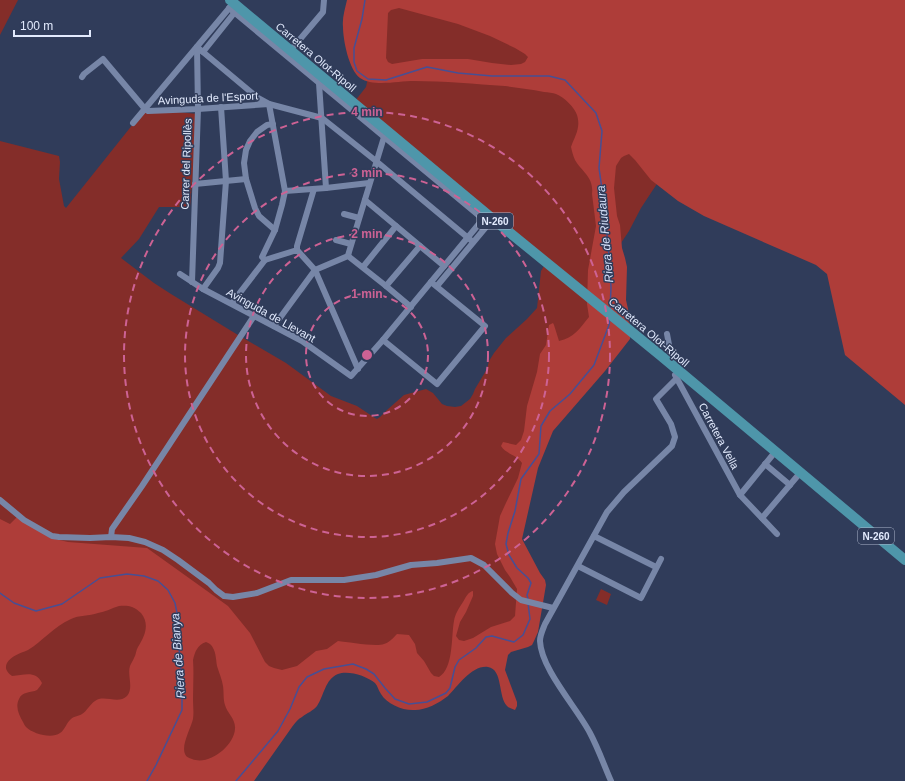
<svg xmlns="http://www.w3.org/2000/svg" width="905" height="781" viewBox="0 0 905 781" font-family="Helvetica,sans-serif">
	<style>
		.green { fill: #842d29 }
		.forest { fill: #ae3d39; fill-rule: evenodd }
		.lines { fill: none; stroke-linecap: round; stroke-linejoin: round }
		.stream { stroke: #474f94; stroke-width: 1.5 }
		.minor { stroke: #7786a7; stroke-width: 6 }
		.primary { stroke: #4e96aa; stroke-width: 10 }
		.ring { fill: none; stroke: #cd6294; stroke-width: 2; stroke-dasharray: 7 5 }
		.labels { text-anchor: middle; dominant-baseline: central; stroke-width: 3; stroke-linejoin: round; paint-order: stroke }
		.shield { fill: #303c5a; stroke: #adb6cc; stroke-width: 1 }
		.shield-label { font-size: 10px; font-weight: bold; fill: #e2eafd }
		.street-label { font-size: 11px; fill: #e2eafd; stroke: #303c5a }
		.water-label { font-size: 12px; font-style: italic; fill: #d4dff8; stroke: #303c5a }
		.centre { fill: #cd6294; stroke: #303c5a; stroke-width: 2 }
		.ring-label { font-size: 12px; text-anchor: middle; font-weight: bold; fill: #cd6294; stroke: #303c5a; stroke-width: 3; stroke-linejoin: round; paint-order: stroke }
	</style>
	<rect width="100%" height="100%" fill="#303c5a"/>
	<g class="green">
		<polygon points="0,0 18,0 0,35"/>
		<polygon points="361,0 778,0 641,208 629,231 615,252 569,395 516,501 532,603 451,682 348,658 249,763 0,781 0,141 59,156 60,162 59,179 64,206 66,208 145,109 198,114 190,207 159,207 139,239 121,258 154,283 171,294 238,335 286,363 331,396 357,406 375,418 377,419 380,417 387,410 404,395 426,389 433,393 442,404 447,406 455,407 461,406 470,399 473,394 475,389 487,369 489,361 494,353 506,338 527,319 537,308 541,271 544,266 355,101 366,87 369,73"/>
		<polygon points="601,589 611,594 607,605 596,600"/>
	</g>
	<path class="forest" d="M347,0H905V405L845,355L827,274L816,265L704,216L678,201L651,180L635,160L629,154L624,156L621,158L616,166L614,188L617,216L620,225L622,248L625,258L627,267L626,300L630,318V339L605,371L553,431L538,468L522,539L540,573L545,580L546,585L538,632L534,641L532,645L528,647L511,652L508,655L505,670L517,702V706L515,710C512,709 509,708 507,706C498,697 503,669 488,667C472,665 458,686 448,696C439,703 426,710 415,710C403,711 387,704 381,694C378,690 378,686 375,683C367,676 348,670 338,674C325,679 324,696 317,706C313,711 307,713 302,717C298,719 295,723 292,727L254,781H0V519L10,524L17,517L51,538L68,542L147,548L228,606L250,633L265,662L269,666L274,668L282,670L297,666L316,651L327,649L338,641C348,642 376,647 384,644C390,642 393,638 397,634L409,635L415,644L417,653L424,661L431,673L434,676L439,677C454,668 451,636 454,621C455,614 459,608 463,602C466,597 468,592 473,591V596L466,612L460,622L456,636L459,640L464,641L473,638L491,627L510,621L515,616L517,589L510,577L505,570L497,554L495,544L500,516L505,505L518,478L522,463C517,455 506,454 501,446L503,442L516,445L521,440L524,431L527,406L537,372L540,354L546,345L549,325L553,323L554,325L559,341C574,338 580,328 589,317L587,304L588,270L596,226L592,194C594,177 582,172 575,160C573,156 572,151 571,147C575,136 581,128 577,115C575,108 564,97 556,94C553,93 548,92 544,92C531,89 518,88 505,86C475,84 444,81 414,81C398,81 373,87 360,78C349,70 343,40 343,27C342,18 345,9 347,0ZM399,8L458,24L490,36L515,48L525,54L528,57L525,62L521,64L511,65L492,63L468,59H422L392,64L388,62L386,58L388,13L391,10ZM119,606C127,605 134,606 141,613C150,624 145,636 138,647C136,650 136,655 134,658C133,661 131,663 130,666C127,675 134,688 127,696C118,705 104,694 95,701C90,704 87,711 82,714C79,716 74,716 71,719C66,723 65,730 60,733C52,739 33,734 26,727C25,726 24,724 23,722C19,715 15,707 19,699C22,691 31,693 37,690C39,688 41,685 42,683C36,670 24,675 12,676C8,673 4,669 7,663C11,656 21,653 28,650C43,641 53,627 71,619C79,615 89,616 98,613C105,612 112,608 119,606ZM206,642C209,643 212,645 213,648C216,653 216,660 217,666C219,673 222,679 223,686C224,692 223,699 225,705C227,713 236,719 235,729C234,746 209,766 192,759C189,758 186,757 185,754C181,745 191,728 193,719C194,712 193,706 193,700C193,687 194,674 193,660C195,652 197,645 206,642Z"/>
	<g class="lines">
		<g class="stream">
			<polyline points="365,0 362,19 354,48 354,62 357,71 368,79 386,80 427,67 458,73 492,76 549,76 565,80 596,113 602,131 599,168 604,203 610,266 611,288 610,309"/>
			<polyline points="0,593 14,603 36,611 62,604 100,578 127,574 144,576 158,581 168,590 175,603 177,613 179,648 182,684 182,710 156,765 147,781"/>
			<polyline points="528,599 527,595 531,583 528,578 517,568 509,555 506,544 508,533 515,511 521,479 539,454 541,426 550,411 570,394 594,365 609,325 610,319"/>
			<polyline points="236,781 278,731 290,709 299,687 307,677 324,669 353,664 366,669 374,674 385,688 395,699 409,704 427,702 446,693 450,688 455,667 459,660 476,648 486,637 492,636 514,642 523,635 530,619 528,603"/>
		</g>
		<g class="minor">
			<polyline points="229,8 489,224"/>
			<polyline points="197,47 258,98 269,104 322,118 376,161 473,242"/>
			<polyline points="290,51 323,12 324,0"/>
			<polyline points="203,52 235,12"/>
			<polyline points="82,77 84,74 103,59 145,109 148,111 198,109 269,104 285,191 282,205 275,230 262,257 265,260 232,303"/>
			<polyline points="319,83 326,188"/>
			<polyline points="133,123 231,6"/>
			<polyline points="273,124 267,125 257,132 250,141 246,150 244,163 246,179 255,208 259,216 275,230"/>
			<polyline points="195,184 246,179"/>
			<polyline points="285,191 326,188 369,183"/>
			<polyline points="365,200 444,266"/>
			<polyline points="344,214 359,218"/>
			<polyline points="336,240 351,244"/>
			<polyline points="297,250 297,246 314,189"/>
			<polyline points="348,256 349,252 384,137"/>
			<polyline points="265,260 297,250 315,270 358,369"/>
			<polyline points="363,267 396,226"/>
			<polyline points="180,274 203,289 302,341 351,376 383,340 483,219"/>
			<polyline points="192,282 198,109 197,47"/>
			<polyline points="386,286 420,246"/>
			<polyline points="437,286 491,221"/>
			<polyline points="203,289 218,268 220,263 226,181 221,107"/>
			<polyline points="274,326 315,270 348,256 386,286 411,307"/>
			<polyline points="667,334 673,366"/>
			<polyline points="383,340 437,384 485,326 431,282"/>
			<polyline points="675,375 740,495 777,534"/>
			<polyline points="765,464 790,485"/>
			<polyline points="740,495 775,452"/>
			<polyline points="0,500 24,520 52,536 59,537 90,538 111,537 129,538 145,542 163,550 178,560 209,583 216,590 224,596 233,597 257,593 291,580 344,580 376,575 411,565 437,563 471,558 484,565 512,593 521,600 553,608"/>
			<polyline points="762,518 800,473"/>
			<polyline points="594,536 656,567"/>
			<polyline points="111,537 112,529 142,486 254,316"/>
			<polyline points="578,566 641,598 661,559"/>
			<path d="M611,781C604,765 598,748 590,733C577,708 541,669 540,641C540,635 543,629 545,624L607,512L624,492L672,446L675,437L671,424L656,399L677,378L680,373"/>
		</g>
		<polyline class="primary" points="230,0 493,219 660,355 905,560"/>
	</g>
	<g class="ring">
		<circle cx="367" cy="355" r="61"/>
		<circle cx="367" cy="355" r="121"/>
		<circle cx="367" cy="355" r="182"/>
		<circle cx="367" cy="355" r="243"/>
	</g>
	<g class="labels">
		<g class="shield">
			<rect x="477" y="213" width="36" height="16" rx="3"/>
			<rect x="858" y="528" width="36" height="16" rx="3"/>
		</g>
		<g class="shield-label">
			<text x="495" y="221">N-260</text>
			<text x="876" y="536">N-260</text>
		</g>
		<g class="street-label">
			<text transform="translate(316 57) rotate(40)">Carretera Olot-Ripoll</text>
			<text transform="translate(208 98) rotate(-3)">Avinguda de l'Esport</text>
			<text transform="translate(186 164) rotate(-88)">Carrer del Ripollès</text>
			<text transform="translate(271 315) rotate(29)">Avinguda de Llevant</text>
			<text transform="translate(649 332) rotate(40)">Carretera Olot-Ripoll</text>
			<text transform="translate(719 436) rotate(62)">Carretera Vella</text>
		</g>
		<g class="water-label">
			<text transform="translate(605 234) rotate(-95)">Riera de Riudaura</text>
			<text transform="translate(178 656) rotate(-94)">Riera de Bianya</text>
		</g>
	</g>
	<circle cx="367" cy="355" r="6" class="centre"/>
	<g class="ring-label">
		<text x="367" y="116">4 min</text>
		<text x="367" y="177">3 min</text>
		<text x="367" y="238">2 min</text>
		<text x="367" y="298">1 min</text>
	</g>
	<path d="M14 30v6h76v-6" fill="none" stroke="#e2eafd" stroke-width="2"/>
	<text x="20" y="30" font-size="12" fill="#e2eafd" stroke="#303c5a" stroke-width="3" paint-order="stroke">100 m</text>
</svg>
